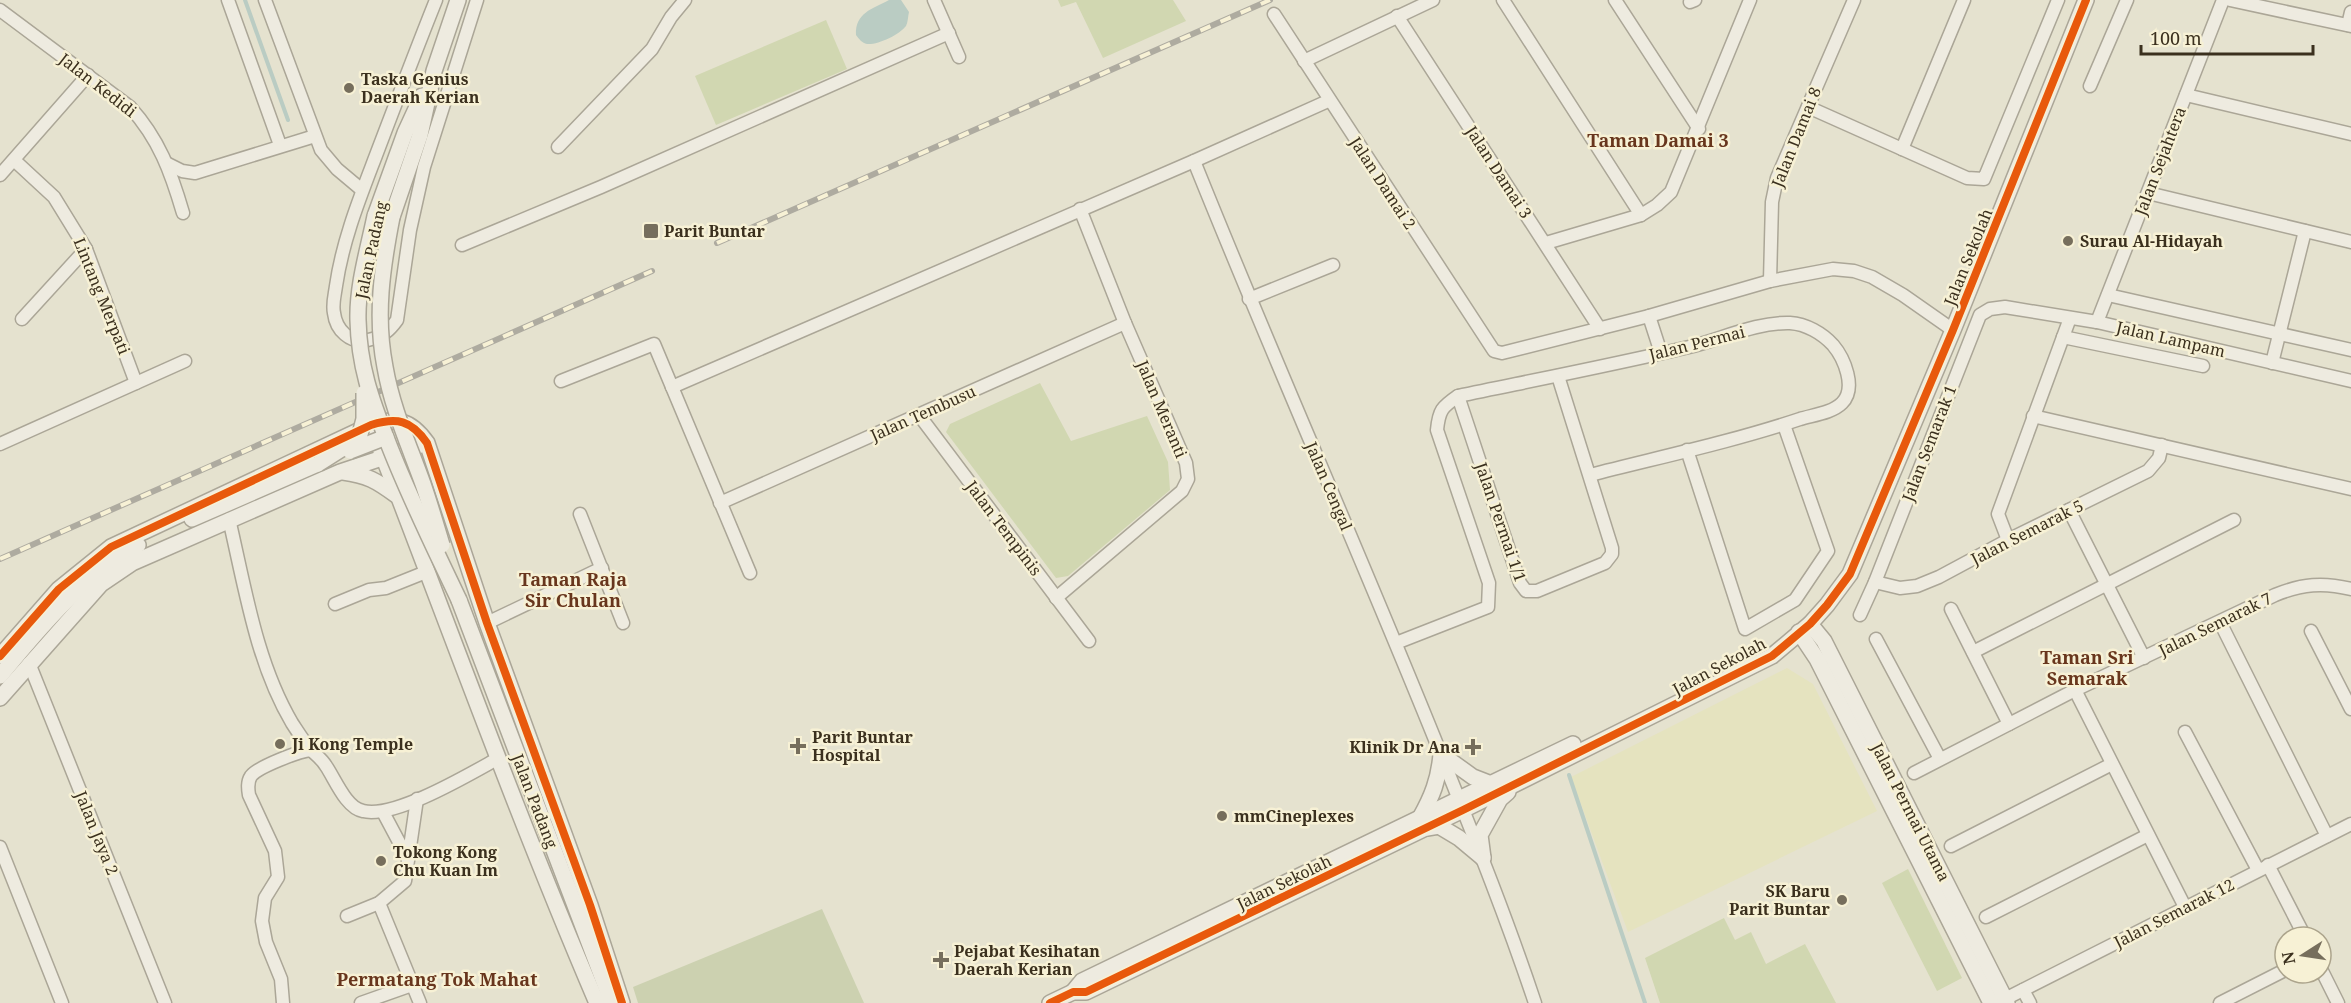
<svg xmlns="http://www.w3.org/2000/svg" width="2351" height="1003" viewBox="0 0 2351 1003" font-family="'Noto Serif',serif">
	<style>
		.farmland { fill: #e5e3bf }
		.green { fill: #d1d7b1 }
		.cemetery { fill: #ccd1b0 }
		.water { fill: #baccc3 }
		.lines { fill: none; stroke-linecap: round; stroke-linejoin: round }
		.stream { stroke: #baccc3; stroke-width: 4 }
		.minor-casing { stroke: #aba697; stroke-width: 15 }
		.tertiary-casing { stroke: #aba697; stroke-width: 18 }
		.minor { stroke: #eeebe0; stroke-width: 12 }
		.tertiary { stroke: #eeebe0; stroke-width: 15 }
		.rail-casing { stroke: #aeaba0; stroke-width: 6 }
		.rail { stroke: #f7f1d5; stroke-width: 4; stroke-dasharray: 11; stroke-linecap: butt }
		.tertiary-bridge-casing { stroke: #aba697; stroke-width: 18; stroke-linecap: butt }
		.tertiary-bridge { stroke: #eeebe0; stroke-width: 15 }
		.cycleway-casing { stroke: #f7f1d5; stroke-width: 11 }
		.cycleway { stroke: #e8590c; stroke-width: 8 }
		.poi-dot { fill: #766e5c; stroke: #f7f1d5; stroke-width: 2 }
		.labels { text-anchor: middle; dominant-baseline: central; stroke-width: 5; stroke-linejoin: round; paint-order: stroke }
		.poi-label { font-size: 16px; font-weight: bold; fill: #3b301e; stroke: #f7f1d5; text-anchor: start }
		.street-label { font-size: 16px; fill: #3b301e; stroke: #f7f1d5 }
		.neighbourhood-label { font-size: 18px; font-weight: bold; fill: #68361d; stroke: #f7f1d5 }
	</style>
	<rect width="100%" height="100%" fill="#e5e2cf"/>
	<polygon class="farmland" points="1787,668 1813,684 1877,811 1628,932 1571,777"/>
	<g class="green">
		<polygon points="1058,0 1173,0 1186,21 1103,58 1076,2 1061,7"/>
		<polygon points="826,20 847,69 716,125 695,76"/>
		<polygon points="1040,383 1071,441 1147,416 1168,462 1170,490 1068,576 1056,578 946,432 950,424"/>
		<polygon points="1908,869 1962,978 1937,991 1882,883"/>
		<polygon points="1724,918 1735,940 1751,932 1766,964 1805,944 1836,1003 1660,1003 1645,958"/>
	</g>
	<polygon class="cemetery" points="822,909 864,1003 638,1003 633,987"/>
	<path class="water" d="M889,0H901L909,12C908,16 908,22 906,26C899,35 878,45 867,44C862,43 859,39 856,35C855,13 872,9 889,0Z"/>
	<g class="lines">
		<g class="stream">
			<polyline points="245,0 288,120"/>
			<polyline points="1569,775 1645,1003"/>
		</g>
		<g class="minor-casing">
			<g id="minor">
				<polyline points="228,0 280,145"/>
				<polyline points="265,0 321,150 337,169 362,190"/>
				<path d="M436,0C416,50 397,100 378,150C361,195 343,238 336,286C335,294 332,304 334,313C336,330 350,344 368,340C382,337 389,331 397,320L410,230L424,167L477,0"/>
				<polyline points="934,0 959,57"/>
				<polyline points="1503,0 1641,215"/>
				<polyline points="1615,0 1699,129"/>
				<polyline points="2230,0 2351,26"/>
				<polyline points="1690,2 1695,0"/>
				<path d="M0,10L130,107C159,139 171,172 183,213"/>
				<polyline points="1274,14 1494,351 1502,353 1649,316 1770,281 1833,269 1854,271 1872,277 1903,295 1953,330"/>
				<polyline points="1397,16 1600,329"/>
				<polyline points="2348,25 2351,12"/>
				<polyline points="1304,61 1433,0"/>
				<polyline points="2090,86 2127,0"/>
				<polyline points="2186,95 2351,134"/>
				<polyline points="1808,107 1967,178 1984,179 2058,0"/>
				<polyline points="558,147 652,49 671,17 685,0"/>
				<polyline points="1902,149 1964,0"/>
				<polyline points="14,160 54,197 86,249 136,383"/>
				<path d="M1194,161C1273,358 1359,551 1438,747C1472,832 1506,916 1535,1003"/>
				<polyline points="168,164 182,171 195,173 315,136"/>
				<polyline points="0,175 88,75"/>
				<polyline points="2148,193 2351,242"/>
				<polyline points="1546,243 1641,215 1657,205 1671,192 1750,0"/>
				<polyline points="462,245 601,187 949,33"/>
				<polyline points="1770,281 1772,202 1777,178 1854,0"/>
				<polyline points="2108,295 2351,350"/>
				<polyline points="1249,299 1333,265"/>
				<polyline points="1649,316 1661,353"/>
				<polyline points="22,319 86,249"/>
				<polyline points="2097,322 2223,0"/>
				<polyline points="2063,337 2203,366"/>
				<polyline points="2272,363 2305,231"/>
				<polyline points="561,381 654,344 750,573"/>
				<polyline points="672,387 1194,161 1328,101"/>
				<polyline points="1458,396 1520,583 1526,591 1537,591 1605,563 1612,554 1612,548 1558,376"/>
				<polyline points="919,415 1089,641"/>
				<polyline points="2033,416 2351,489"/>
				<polyline points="0,444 185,361"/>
				<polyline points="1687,450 1745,629 1795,600 1828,551 1784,425"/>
				<polyline points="720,503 1125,323"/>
				<polyline points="2069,510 2144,658"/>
				<polyline points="580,514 623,623"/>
				<path d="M229,519C245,587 256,662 292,723C298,732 304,742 311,750C316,755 322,759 326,766C335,779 346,808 363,811C394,819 468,775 497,759"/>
				<polyline points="2008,540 1998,514 2070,318"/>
				<polyline points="1875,582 1900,588 1917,586 1939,577 2008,540 2148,471 2159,458 2162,445"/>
				<polyline points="1056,598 1182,491 1188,479 1186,463 1125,323 1080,209"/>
				<polyline points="335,604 369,590 386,588 426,572"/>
				<polyline points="1951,609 2009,724"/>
				<polyline points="1860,615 1875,582 1980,315 1990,309 2005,307 2097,322 2351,381"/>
				<polyline points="2220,622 2327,836"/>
				<polyline points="487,623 602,568"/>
				<polyline points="2311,631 2351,709"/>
				<polyline points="1876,639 1940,759"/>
				<path d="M1396,643L1488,607L1489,583L1437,430C1439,410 1442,407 1458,396C1535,380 1612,365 1689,347C1722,339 1756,322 1790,323C1806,324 1822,333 1833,345C1844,358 1857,388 1842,403C1832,413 1813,415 1800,419C1731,442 1660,457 1590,475"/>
				<polyline points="1973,652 2234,520"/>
				<polyline points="29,663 165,1003"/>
				<polyline points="2075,690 2185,907"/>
				<polyline points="2185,732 2258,870"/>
				<path d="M1914,773L2075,690L2275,595C2302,584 2323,582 2351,589"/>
				<polyline points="383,812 408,859"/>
				<polyline points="1951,846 2112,764"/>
				<polyline points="0,847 62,1003"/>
				<polyline points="2268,865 2305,937"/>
				<polyline points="379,903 420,1003"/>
				<polyline points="347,916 379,903 405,881 417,799"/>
				<polyline points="1986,917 2148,835"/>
				<polyline points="2321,969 2338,1003"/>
				<polyline points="2023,990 2030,1003"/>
				<polyline points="1999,1002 2351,824"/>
				<path d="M283,1003L281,979L266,942L262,921L265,898L278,877L275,851L249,795C248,789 247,782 251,776C258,767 299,751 311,750"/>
				<polyline points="361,1003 412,985"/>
				<polyline points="2220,1003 2285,970"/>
			</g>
		</g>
		<g class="tertiary-casing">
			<g id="tertiary">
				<polyline points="375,216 405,133 422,96"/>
				<polyline points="392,217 420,135 434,71 458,0"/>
				<path d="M373,430C447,621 516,814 597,1003"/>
				<path d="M343,472C367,475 377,481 396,495"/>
				<polyline points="192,519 318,464"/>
				<polyline points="459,600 612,1003"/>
				<polyline points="1810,624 1824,641 2007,1003"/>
				<polyline points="1799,632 1817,659 1991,1003"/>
				<path d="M0,656L59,589L111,547L371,425C397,417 411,420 427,443L487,623L590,905L622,1003"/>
				<path d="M0,676C35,633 89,569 138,545"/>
				<polyline points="0,698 101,584 132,563 340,472 421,445"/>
				<polyline points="1441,754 1473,777 1491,784"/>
				<path d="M1420,818C1432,797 1439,779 1441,754"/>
				<polyline points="1427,828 1439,826 1459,838 1483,858"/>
				<polyline points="1483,858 1480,835 1500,799 1508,792"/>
				<polyline points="1073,992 1082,981 1573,744"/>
				<polyline points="1050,1003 1073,992 1086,992 1463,810 1772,656 1810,624 1827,605 1850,574 1953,330 2086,0"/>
			</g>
		</g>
		<use href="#minor" class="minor"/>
		<use href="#tertiary" class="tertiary"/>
		<g class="rail-casing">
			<g id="rail">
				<polyline points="717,243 1270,0"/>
				<polyline points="0,559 652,271"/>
			</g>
		</g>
		<use href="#rail" class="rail"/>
		<g class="tertiary-bridge-casing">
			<g id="tertiary-bridge">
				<path d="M375,216C368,250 357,286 358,320C359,366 371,399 387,440C408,495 434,547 459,600"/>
				<path d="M392,217C382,268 375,316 385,367C392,408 409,445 423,484C430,504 436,525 442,545"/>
				<polyline points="350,451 386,437"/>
				<polyline points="318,464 359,438 364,419 364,393"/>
			</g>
		</g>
		<use href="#tertiary-bridge" class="tertiary-bridge"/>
		<g class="cycleway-casing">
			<g id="cycleway">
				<path d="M0,656L59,589L111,547L371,425C397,417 411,420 427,443L487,623L590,905L622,1003"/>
				<polyline points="1050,1003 1073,992 1086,992 1463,810 1772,656 1810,624 1827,605 1850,574 1953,330 2086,0"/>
			</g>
		</g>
		<use href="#cycleway" class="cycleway"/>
	</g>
	<g class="poi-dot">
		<circle cx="349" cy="88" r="6"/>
		<rect x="643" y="223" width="16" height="16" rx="3"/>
		<circle cx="2068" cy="241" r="6"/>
		<circle cx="280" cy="744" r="6"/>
		<path d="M795 737h6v6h6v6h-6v6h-6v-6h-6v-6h6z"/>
		<path d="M1470 738h6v6h6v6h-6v6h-6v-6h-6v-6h6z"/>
		<circle cx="1222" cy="816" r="6"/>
		<circle cx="381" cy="861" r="6"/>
		<circle cx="1842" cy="900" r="6"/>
		<path d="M938 951h6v6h6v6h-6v6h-6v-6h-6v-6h6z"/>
	</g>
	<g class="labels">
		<g class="poi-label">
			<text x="361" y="79">Taska Genius<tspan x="361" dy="18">Daerah Kerian</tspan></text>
			<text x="664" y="231">Parit Buntar</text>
			<text x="2080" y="241">Surau Al-Hidayah</text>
			<text x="812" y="737">Parit Buntar<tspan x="812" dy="18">Hospital</tspan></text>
			<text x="292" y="744">Ji Kong Temple</text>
			<text x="1460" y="747" text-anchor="end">Klinik Dr Ana</text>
			<text x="1234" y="816">mmCineplexes</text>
			<text x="393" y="852">Tokong Kong<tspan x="393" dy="18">Chu Kuan Im</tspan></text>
			<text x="1830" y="891" text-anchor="end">SK Baru<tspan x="1830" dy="18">Parit Buntar</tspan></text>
			<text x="954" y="951">Pejabat Kesihatan<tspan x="954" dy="18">Daerah Kerian</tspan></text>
		</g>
		<g class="street-label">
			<text transform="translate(98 85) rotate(38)">Jalan Kedidi</text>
			<text transform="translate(1796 137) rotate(-68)">Jalan Damai 8</text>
			<text transform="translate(2160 161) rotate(-69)">Jalan Sejahtera</text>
			<text transform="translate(1499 172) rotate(57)">Jalan Damai 3</text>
			<text transform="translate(1383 183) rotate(57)">Jalan Damai 2</text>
			<text transform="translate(371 250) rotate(-78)">Jalan Padang</text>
			<text transform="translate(1968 257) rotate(-68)">Jalan Sekolah</text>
			<text transform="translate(102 296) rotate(68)">Lintang Merpati</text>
			<text transform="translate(2171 339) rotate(13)">Jalan Lampam</text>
			<text transform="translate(1697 343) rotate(-14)">Jalan Permai</text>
			<text transform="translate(1162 409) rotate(67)">Jalan Meranti</text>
			<text transform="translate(923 413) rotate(-24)">Jalan Tembusu</text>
			<text transform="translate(1929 443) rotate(-69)">Jalan Semarak 1</text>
			<text transform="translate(1329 486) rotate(67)">Jalan Cengal</text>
			<text transform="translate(1501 522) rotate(71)">Jalan Permai 1/1</text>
			<text transform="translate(1004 528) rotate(53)">Jalan Tempinis</text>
			<text transform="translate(2027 532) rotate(-27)">Jalan Semarak 5</text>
			<text transform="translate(2215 624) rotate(-26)">Jalan Semarak 7</text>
			<text transform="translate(1719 666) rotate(-28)">Jalan Sekolah</text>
			<text transform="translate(535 801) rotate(69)">Jalan Padang</text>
			<text transform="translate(1911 812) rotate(63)">Jalan Permai Utama</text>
			<text transform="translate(97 833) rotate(68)">Jalan Jaya 2</text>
			<text transform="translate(1284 882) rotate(-26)">Jalan Sekolah</text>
			<text transform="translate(2174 913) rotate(-27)">Jalan Semarak 12</text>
		</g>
		<g class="neighbourhood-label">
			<text x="1658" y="140">Taman Damai 3</text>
			<text x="573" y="579">Taman Raja<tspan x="573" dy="21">Sir Chulan</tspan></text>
			<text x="2087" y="657">Taman Sri<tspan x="2087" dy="21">Semarak</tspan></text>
			<text x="437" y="979">Permatang Tok Mahat</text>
		</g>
	</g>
	<g transform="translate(2303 955) rotate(258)"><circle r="28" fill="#f7f1d5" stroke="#aca48c" stroke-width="1.5"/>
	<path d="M0-4.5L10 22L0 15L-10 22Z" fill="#766e5c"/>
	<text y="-9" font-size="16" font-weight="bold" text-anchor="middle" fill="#3b301e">N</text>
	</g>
	<path d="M2141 45v9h172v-9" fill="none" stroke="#3b301e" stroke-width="3"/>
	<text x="2150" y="45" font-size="18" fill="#3b301e" stroke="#f7f1d5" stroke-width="4.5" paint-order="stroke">100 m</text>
</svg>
